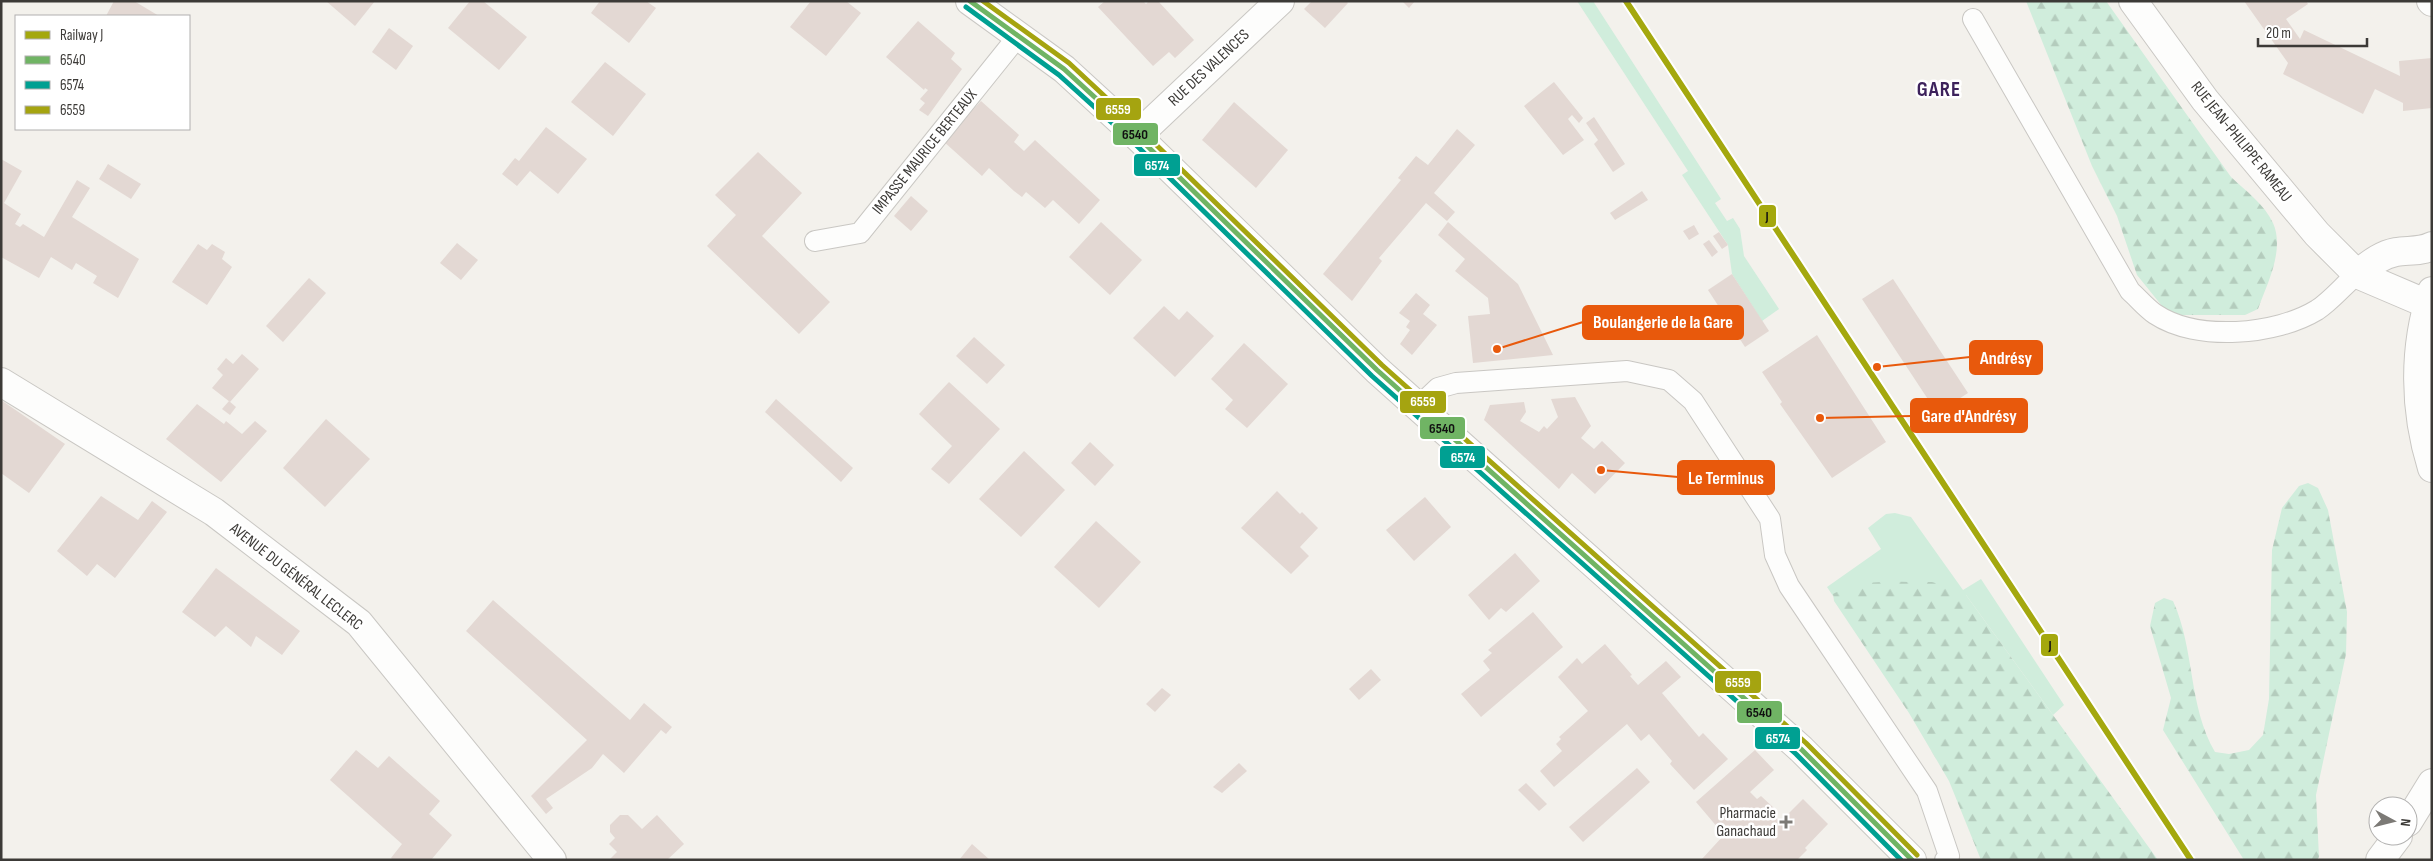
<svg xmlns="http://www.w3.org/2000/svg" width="2433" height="861" viewBox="0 0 2433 861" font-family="'Sofia Sans Condensed',sans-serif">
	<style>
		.grass { fill: #d0eddc }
		.forest { fill: url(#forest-firs) }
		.building { fill: #e3d8d3 }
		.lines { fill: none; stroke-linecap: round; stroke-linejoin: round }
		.service-casing { stroke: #c9c7c3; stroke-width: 22 }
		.minor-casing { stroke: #c9c7c3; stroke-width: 30 }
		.tertiary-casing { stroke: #c9c7c3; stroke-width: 30 }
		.service { stroke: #fdfdfc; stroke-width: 20 }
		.minor { stroke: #fdfdfc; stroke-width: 28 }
		.tertiary { stroke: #fdfdfc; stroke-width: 28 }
		.bus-1-casing { stroke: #fff; stroke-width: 9 }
		.bus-2-casing { stroke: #fff; stroke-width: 9 }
		.bus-3-casing { stroke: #fff; stroke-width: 9 }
		.bus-1 { stroke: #70b464; stroke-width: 5 }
		.bus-2 { stroke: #00a092; stroke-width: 5 }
		.bus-3 { stroke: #a5a410; stroke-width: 5 }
		.rail-1-casing { stroke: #fff; stroke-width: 10 }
		.rail-1 { stroke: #a4a80e; stroke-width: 6 }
		.poi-dot { fill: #7c7a76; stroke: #fff; stroke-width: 2 }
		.labels { text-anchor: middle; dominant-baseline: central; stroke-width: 5; stroke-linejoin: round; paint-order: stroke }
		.street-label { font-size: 16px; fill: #3c3a37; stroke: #fff }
		.poi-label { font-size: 16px; fill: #3c3a37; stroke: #fff; text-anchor: end }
		.district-label { font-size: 21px; font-weight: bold; letter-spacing: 1px; fill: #3d225c; stroke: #fff }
		.leader { fill: none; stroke: #e8590c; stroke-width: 2 }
		.callout-dot { fill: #e8590c; stroke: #fff; stroke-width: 2 }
		.callout { fill: #e8590c; stroke: #e8590c; stroke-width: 2 }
		.callout-label { font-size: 18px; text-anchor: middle; font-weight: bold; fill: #fff }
		.line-badge { stroke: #fff; stroke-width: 2 }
		.badge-label { font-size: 14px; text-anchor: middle; font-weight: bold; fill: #fff }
		.pale-badge-label { font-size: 14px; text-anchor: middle; font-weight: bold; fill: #111 }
	</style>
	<defs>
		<pattern id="forest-firs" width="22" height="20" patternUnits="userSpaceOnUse" patternTransform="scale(1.25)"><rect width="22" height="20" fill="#d0eddc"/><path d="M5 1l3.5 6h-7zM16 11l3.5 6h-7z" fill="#b4ccbd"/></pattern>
	</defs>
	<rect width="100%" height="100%" fill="#f3f1ec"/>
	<g class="grass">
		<polygon points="1577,1 1593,1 1721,199 1715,203 1727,221 1733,218 1740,229 1744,256 1779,309 1762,321 1732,274 1728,245 1682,175 1688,171"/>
		<polygon points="1895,513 1911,517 1963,590 1981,579 2064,705 2053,715 1966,595 1833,594 1833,596 1827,587 1881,549 1868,528 1886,514"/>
	</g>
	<g class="forest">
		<path d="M2026,1H2106L2231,177C2245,190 2265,205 2273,223C2285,250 2267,284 2258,309L2245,315H2176L2162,306L2137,275L2117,216L2092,166Z"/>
		<path d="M2308,483L2318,488L2328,510L2347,612L2346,654L2316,795L2319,857L2317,860H2244L2163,730L2171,698L2150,626L2155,603L2164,598L2173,601C2195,649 2188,706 2215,752L2229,754L2249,750L2263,735L2269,699L2272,550L2282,508L2299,486Z"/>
		<path d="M1932,582L1959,590L1966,595L2158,860H1981L1949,781L1909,713L1834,601L1833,594C1861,577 1900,583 1932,582Z"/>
	</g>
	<g class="building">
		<polygon points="114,1 134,1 159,16 106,16"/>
		<polygon points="326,1 375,1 355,26"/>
		<polygon points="470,1 483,1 527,37 499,70 448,28"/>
		<polygon points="600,1 646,1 656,8 629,43 591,13"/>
		<polygon points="811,1 846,1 861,13 826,56 790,27"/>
		<polygon points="1105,1 1143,1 1146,4 1149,1 1158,1 1194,40 1175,58 1169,52 1153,66 1098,7"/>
		<polygon points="1312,1 1346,1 1348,3 1325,28 1304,9"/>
		<polygon points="1402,1 1415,1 1409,8"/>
		<polygon points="2244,1 2306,1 2308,4 2286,19 2300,39 2304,30 2400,76 2399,61 2432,58 2432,108 2403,111 2403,103 2375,89 2363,114 2283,74 2288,63"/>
		<polygon points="918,21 955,53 951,59 962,69 928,116 919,110 925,103 920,99 928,90 925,88 924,90 886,57"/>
		<polygon points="389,28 413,46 396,70 372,52"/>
		<polygon points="605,62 646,94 613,136 571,102"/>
		<polygon points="1554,82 1583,118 1579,123 1572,115 1568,119 1584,140 1563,155 1524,106"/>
		<polygon points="981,101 1019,135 1014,142 1024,151 1035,140 1100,200 1079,224 1053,200 1045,208 1026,192 1022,197 1014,191 989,168 982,176 943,141"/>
		<polygon points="1234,102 1288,150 1256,188 1202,140"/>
		<polygon points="1594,117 1625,164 1613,172 1594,144 1598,140 1586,123"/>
		<polygon points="546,127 587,159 558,194 530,171 517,186 502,174 515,158 519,161"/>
		<polygon points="1457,129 1475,145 1434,193 1455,212 1447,221 1426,203 1379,258 1382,261 1352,301 1323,274 1401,180 1398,178 1416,156 1428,165"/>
		<polygon points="758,152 802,193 762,236 830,302 799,334 707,246 736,215 715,195"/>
		<polygon points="1,159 22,171 4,203 21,214 15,224 20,227 23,224 44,237 77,180 90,188 72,217 139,259 118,298 93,283 97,276 76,263 72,270 51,257 39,278 1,257"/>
		<polygon points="108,164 141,184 131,199 99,179"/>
		<polygon points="1642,191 1648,200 1615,220 1610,213"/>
		<polygon points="911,196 928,211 911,231 894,216"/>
		<polygon points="1101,222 1142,260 1110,295 1069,257"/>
		<polygon points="1448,222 1518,284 1553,355 1473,363 1468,316 1490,314 1488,298 1455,271 1465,259 1438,235"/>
		<polygon points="1694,225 1699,234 1689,240 1683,231"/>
		<polygon points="1719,232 1728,245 1722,249 1713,236"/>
		<polygon points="1709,240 1718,252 1712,257 1703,244"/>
		<polygon points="457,243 478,260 461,280 440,263"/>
		<polygon points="198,244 207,250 212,244 225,252 222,259 232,267 207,305 172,282"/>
		<polygon points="1732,274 1769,331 1745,347 1708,290"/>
		<polygon points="309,278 326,293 283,342 266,326"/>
		<polygon points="1893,279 1968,393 1937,413 1862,299"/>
		<polygon points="1416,293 1430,305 1423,314 1437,325 1412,355 1400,344 1410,330 1406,327 1410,321 1399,313"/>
		<polygon points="1164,306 1179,320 1187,311 1214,336 1175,377 1133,338"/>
		<polygon points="1817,335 1886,442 1832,478 1780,404 1782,402 1762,372"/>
		<polygon points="974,337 1005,365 987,384 956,356"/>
		<polygon points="1244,343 1288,384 1247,428 1225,409 1233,400 1211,379"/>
		<polygon points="242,354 259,369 230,402 212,388 223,375 217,369 226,358 233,364"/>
		<polygon points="949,382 1000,429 949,484 931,469 952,446 919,414"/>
		<polygon points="1575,397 1591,426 1581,438 1594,449 1602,441 1625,463 1595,494 1572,473 1559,489 1484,420 1490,405 1524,402 1526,412 1520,421 1539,432 1544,426 1547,429 1558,417 1551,399"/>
		<polygon points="776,399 853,468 841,482 765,412"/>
		<polygon points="1,400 65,444 29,493 1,473"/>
		<polygon points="229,401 236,407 230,415 222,409"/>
		<polygon points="197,404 224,424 226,421 242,434 255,421 267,431 221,482 166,439"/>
		<polygon points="326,419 370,459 325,507 283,468"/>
		<polygon points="1090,442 1114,465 1095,486 1071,463"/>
		<polygon points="1024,451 1065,490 1021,537 979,499"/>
		<polygon points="1277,491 1300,514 1302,512 1318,528 1300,547 1309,556 1291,574 1241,528"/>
		<polygon points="101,496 138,520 152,501 167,512 115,578 97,564 87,576 57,551"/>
		<polygon points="1425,497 1451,527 1414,561 1386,530"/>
		<polygon points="1096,521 1141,562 1099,608 1054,567"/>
		<polygon points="1515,553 1540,581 1506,612 1501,608 1489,620 1468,595"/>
		<polygon points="216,568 300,631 282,655 256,636 251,647 226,626 215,637 182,612"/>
		<polygon points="493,600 630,720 644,703 672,727 666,734 661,730 624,773 603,754 592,768 546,799 553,808 546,814 531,796 587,740 466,631"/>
		<polygon points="1533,612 1563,647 1481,717 1461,694 1490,670 1483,661 1492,653 1488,650"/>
		<polygon points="1605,644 1632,675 1630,676 1638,685 1666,661 1681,677 1662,693 1699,737 1703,733 1728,759 1694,790 1670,764 1672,761 1649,734 1641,741 1627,724 1554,787 1540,771 1562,751 1556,744 1561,739 1559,737 1588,711 1558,677 1577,658 1582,664"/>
		<polygon points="1371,669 1381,680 1359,700 1349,689"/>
		<polygon points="1162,688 1171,695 1155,712 1146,704"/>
		<polygon points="356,750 378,768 389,756 440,801 429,814 452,835 431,860 393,860 391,858 402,844 330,780"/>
		<polygon points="1755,750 1774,770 1750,792 1757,799 1761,796 1774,808 1770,811 1780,822 1803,799 1828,824 1805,848 1807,850 1797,860 1701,860 1724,835 1696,802"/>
		<polygon points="1239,763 1247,771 1222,793 1213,787"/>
		<polygon points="1637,768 1650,782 1583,842 1569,827"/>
		<polygon points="1526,783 1547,804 1539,811 1518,790"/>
		<polygon points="620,815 628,815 642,829 657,815 684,844 667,860 609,860 617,852 609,844 615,838 610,832 610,825"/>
		<polygon points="972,844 990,860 959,860"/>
	</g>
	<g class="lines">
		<g class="service-casing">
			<g id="service">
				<path d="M1973,19L2130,291C2138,298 2146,308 2155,314C2197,342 2276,335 2317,310C2331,301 2344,285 2357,274"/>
				<polyline points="815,241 860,233 1019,35"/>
				<polyline points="1419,406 1438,388 1456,383 1627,371 1669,380 1693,401 1770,519 1775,555 1789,586 1927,791 1949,856 1945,860"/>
			</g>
		</g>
		<g class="minor-casing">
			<g id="minor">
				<polyline points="970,1 1064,69 1137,136 1377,370 1801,749 1912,860"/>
				<polyline points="2133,1 2205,100 2317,234 2357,274 2432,306"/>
				<polyline points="2431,1 2432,2"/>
				<polyline points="1137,136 1280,1"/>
				<path d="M2357,274C2369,265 2380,255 2396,252C2408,250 2421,252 2432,246"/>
				<polyline points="1,382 214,512 359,623 552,860"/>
			</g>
		</g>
		<g class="tertiary-casing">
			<g id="tertiary">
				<path d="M2432,291C2413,348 2414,410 2432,468"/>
				<polyline points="2408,822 2432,783"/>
				<polyline points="2380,860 2398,836"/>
			</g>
		</g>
		<use href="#service" class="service"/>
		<use href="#minor" class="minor"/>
		<use href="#tertiary" class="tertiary"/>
		<g class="bus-1-casing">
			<polyline id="bus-1" points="970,1 1064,69 1137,136 1377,370 1801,749 1912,860"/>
		</g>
		<g class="bus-2-casing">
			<polyline id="bus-2" points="966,7 1059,75 1132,141 1372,376 1796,754 1901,860"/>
		</g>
		<g class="bus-3-casing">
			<polyline id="bus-3" points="983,1 1069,63 1142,131 1382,365 1806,743 1917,855"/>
		</g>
		<use href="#bus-1" class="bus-1"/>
		<use href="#bus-2" class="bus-2"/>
		<use href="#bus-3" class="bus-3"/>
		<g class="rail-1-casing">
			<polyline id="rail-1" points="1626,1 2191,860"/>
		</g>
		<use href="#rail-1" class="rail-1"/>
	</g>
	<path class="poi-dot" d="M1783.5 814.5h5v5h5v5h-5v5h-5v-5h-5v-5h5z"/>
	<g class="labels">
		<g class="street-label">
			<text transform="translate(1209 68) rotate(-43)">RUE DES VALENCES</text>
			<text transform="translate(2241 142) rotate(51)">RUE JEAN-PHILIPPE RAMEAU</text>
			<text transform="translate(925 152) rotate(-51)">IMPASSE MAURICE BERTEAUX</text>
			<text transform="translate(296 577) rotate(38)">AVENUE DU GÉNÉRAL LECLERC</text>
		</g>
		<g class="poi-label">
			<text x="1776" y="813">Pharmacie<tspan x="1776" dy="18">Ganachaud</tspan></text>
		</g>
		<g class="district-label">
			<text x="1939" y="89">GARE</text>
		</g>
	</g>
	<path class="leader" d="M1497 349L1583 322M1877 367L1970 357M1820 418L1911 416M1601 470L1678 477"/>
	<g class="callout-dot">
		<circle cx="1497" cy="349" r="5"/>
		<circle cx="1877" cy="367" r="5"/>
		<circle cx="1820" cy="418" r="5"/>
		<circle cx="1601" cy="470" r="5"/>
	</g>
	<g class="callout">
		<rect x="1583" y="306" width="160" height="33" rx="5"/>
		<rect x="1970" y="341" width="72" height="33" rx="5"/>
		<rect x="1911" y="399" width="116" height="33" rx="5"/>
		<rect x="1678" y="461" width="96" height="33" rx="5"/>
	</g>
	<g class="callout-label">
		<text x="1663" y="328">Boulangerie de la Gare</text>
		<text x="2006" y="364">Andrésy</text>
		<text x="1969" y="422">Gare d'Andrésy</text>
		<text x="1726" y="484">Le Terminus</text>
	</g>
	<g class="line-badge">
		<rect x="1095" y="97" width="47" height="24" rx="5" fill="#a5a410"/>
		<rect x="1112" y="122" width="47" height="24" rx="5" fill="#70b464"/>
		<rect x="1133" y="153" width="48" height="24" rx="5" fill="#00a092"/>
		<rect x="1758" y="204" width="19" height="24" rx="5" fill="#a4a80e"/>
		<rect x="1399" y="390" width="48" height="24" rx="5" fill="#a5a410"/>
		<rect x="1419" y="416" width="47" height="24" rx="5" fill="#70b464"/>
		<rect x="1439" y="445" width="47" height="24" rx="5" fill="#00a092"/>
		<rect x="2040" y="633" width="19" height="24" rx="5" fill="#a4a80e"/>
		<rect x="1714" y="670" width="48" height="24" rx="5" fill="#a5a410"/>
		<rect x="1736" y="700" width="47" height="24" rx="5" fill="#70b464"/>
		<rect x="1754" y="726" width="47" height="24" rx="5" fill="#00a092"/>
	</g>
	<g class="badge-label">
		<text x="1118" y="114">6559</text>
		<text x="1157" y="170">6574</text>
		<text x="1423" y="406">6559</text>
		<text x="1463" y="462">6574</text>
		<text x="1738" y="687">6559</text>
		<text x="1778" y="743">6574</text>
	</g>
	<g class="pale-badge-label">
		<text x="1135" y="139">6540</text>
		<text x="1767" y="221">J</text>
		<text x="1442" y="433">6540</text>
		<text x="2050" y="650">J</text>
		<text x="1759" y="717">6540</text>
	</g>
	<rect width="2433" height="861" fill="none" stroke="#3c3a37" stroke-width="5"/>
	<rect x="15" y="15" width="175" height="115" fill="#ffffff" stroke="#b1b0af"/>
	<rect x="25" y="31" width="25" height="8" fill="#a4a80e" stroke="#b1b0af"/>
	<text x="60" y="40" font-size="15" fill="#3c3a37">Railway J</text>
	<rect x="25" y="56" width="25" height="8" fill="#70b464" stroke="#b1b0af"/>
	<text x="60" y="65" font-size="15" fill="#3c3a37">6540</text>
	<rect x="25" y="81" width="25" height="8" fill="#00a092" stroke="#b1b0af"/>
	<text x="60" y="90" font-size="15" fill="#3c3a37">6574</text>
	<rect x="25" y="106" width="25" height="8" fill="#a5a410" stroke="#b1b0af"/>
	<text x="60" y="115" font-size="15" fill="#3c3a37">6559</text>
	<g transform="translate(2393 821) rotate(97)"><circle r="24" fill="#ffffff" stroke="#b1b0af"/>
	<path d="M0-4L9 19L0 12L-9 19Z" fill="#7c7a76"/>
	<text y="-8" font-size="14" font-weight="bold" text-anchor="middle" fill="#3c3a37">N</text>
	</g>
	<path d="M2258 38v8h109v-8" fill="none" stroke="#3c3a37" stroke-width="2.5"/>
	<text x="2266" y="38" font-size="15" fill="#3c3a37" stroke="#ffffff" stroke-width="4" paint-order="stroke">20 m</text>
</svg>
